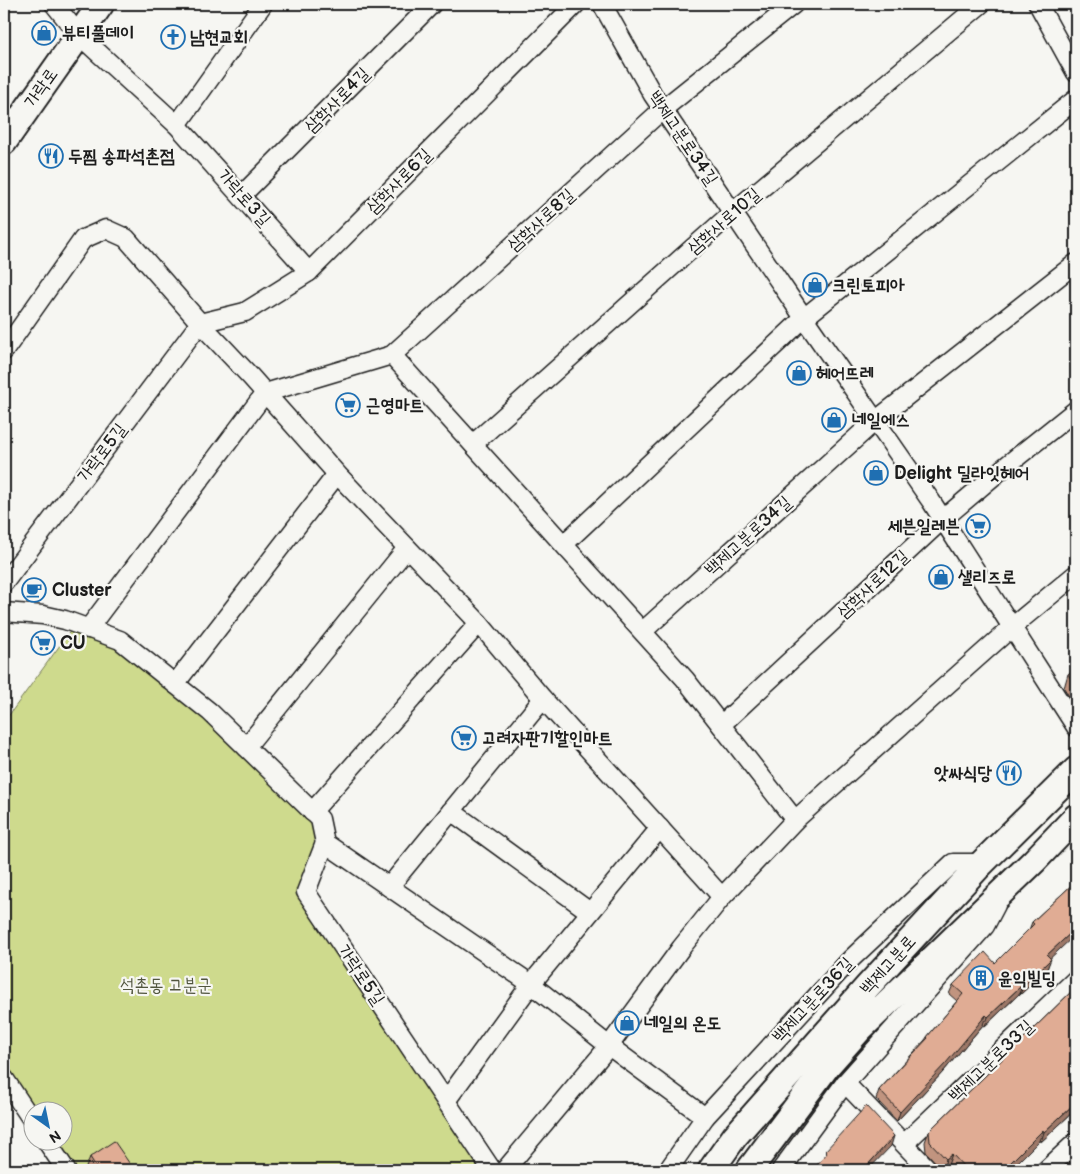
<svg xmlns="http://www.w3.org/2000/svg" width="1080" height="1174" viewBox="0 0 1080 1174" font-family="'Balsamiq Sans','Poor Story',sans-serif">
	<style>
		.green { fill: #ceda8d; stroke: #757b54 }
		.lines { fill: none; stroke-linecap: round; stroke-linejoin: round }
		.street-casing { stroke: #1c1c1c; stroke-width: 21 }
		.secondary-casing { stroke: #1c1c1c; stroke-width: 29 }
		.street { stroke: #f6f6f2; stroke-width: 18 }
		.secondary { stroke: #f6f6f2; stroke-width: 25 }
		.wall { fill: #c1947f; stroke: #1c1c1c }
		.shaded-wall { fill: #9d7868; stroke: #1c1c1c }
		.building { fill: #e0ac94; stroke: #1c1c1c }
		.labels { text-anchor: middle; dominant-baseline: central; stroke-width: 4.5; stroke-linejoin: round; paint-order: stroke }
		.poi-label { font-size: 18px; font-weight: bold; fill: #1c1c1c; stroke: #f6f6f2; text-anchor: start }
		.street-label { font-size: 18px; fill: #1c1c1c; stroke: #f6f6f2 }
		.park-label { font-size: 18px; fill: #51553e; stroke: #f6f6f2 }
	</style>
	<rect width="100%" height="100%" fill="#f6f6f2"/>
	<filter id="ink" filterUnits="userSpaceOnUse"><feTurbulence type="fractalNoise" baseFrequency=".02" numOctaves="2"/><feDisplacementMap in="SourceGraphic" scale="10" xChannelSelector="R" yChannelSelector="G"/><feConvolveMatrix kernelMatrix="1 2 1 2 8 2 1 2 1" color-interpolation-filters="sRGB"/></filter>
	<g filter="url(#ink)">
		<polygon class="green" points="74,626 119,644 208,716 311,816 320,846 300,894 486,1170 66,1170 47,1142 62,1142 62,1112 32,1112 4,1078 4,722"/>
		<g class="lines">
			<g class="street-casing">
				<g id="street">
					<polyline points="54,4 79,35 177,125 309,272"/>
					<polyline points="602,4 653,95 804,318 931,501 1076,727"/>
					<polyline points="1038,4 1076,73"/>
					<polyline points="177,125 263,4"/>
					<polyline points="242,195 432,4"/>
					<polyline points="4,351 83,239 106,229 126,238 200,323 251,377 337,474 479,623 543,699 722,897"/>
					<polyline points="392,355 685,679 795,820"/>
					<polyline points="473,444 733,212 981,4"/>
					<polyline points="564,544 804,318 1076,99"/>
					<polyline points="4,583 200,323 245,312 309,272 576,4"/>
					<polyline points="4,612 43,615 65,620 120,640 210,712 320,819 325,843 531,984 609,1046 705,1117"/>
					<polyline points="88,629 265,393 392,355 663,109 794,4"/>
					<polyline points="643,631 875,421 1076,263"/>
					<polyline points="175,684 337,474"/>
					<polyline points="721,725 943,519 1001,470 1076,410"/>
					<polyline points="246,747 407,548"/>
					<polyline points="451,811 590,912"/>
					<polyline points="312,812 479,623"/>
					<polyline points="325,843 306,892 492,1170"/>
					<polyline points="389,887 543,699"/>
					<polyline points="4,1078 32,1120"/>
					<polyline points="845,1083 929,1170"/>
					<polyline points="446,1101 531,984 660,828"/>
					<polyline points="47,1142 66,1170"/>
					<polyline points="905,1143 1076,979"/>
					<polyline points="505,1170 609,1046 681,948 722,897 795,820 1012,627 1076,574"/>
					<polyline points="668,1170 705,1117 851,959 953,863 982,863"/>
					<polyline points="781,1170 845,1083 985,926 996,905"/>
					<polyline points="1046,1170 1076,1142"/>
				</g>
			</g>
			<g class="secondary-casing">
				<g id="secondary">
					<polyline points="4,142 101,4"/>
					<polyline points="711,1170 735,1136 868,986 982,863 1076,770"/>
					<polyline points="749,1170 828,1065 860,1029 1034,861 1076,817"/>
				</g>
			</g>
			<use href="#street" class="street"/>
			<use href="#secondary" class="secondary"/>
		</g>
		<g class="wall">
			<polygon points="1076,668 1076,708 1064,688 1068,674"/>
			<polygon points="1076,881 1047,969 1020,995 1019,994 985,1026 983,1025 943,1072 897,1121 876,1099 879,1090 925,1040 927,1037 957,1001 949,994 953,985 995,963 1029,930 1032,922"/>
			<polygon points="1076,987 1076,1109 1041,1142 1039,1141 1010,1170 953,1170 948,1165 943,1170 926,1152 925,1142 929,1131"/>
			<polygon points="90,1157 134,1170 85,1170"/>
		</g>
		<g class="shaded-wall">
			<polygon points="1076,928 1076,934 1043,965 1047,955"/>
			<polygon points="1051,959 1047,969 1020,995 1023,986"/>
			<polygon points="1022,985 1019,994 985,1026 988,1017"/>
			<polygon points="986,1015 983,1025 943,1072 897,1121 900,1112"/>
			<polygon points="1076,1102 1076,1109 1041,1142 1044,1132"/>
			<polygon points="1043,1130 1039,1141 1010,1170 1003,1170"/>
			<polygon points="894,1136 891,1146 868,1170 863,1170"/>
			<polygon points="952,1154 948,1165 943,1170 946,1159"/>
		</g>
		<g class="building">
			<polygon points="1076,668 1076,687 1068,674"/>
			<polygon points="1076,881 1076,928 1047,955 1051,959 1023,986 1022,985 988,1017 986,1015 946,1063 900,1112 879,1090 928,1038 927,1037 963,994 953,985 985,952 995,963 1034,924 1032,922"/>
			<polygon points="1076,987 1076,1102 1044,1132 1043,1130 1003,1170 967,1170 952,1154 946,1159 930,1142 929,1131"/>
			<polygon points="866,1106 894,1136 863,1170 813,1170 827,1153 825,1151"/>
			<polygon points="114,1141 134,1170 98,1170 90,1157"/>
			<polygon points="1076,1157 1076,1170 1062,1170"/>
		</g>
	</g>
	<defs>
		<g id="shop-ring" transform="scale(1.25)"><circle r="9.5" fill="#f6f6f2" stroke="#1f6fb2" stroke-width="1.5"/><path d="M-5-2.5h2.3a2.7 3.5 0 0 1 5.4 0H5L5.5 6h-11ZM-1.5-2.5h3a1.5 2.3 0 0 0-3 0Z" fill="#1f6fb2"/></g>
		<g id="church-ring" transform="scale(1.25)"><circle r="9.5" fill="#f6f6f2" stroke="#1f6fb2" stroke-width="1.5"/><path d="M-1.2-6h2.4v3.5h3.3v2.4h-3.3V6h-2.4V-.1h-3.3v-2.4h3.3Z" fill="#1f6fb2"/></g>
		<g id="restaurant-ring" transform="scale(1.25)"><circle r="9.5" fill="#f6f6f2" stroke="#1f6fb2" stroke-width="1.5"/><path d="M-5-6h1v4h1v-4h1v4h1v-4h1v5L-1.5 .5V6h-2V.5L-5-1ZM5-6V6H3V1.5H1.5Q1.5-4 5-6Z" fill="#1f6fb2"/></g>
		<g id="supermarket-ring" transform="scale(1.25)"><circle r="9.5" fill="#f6f6f2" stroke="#1f6fb2" stroke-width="1.5"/><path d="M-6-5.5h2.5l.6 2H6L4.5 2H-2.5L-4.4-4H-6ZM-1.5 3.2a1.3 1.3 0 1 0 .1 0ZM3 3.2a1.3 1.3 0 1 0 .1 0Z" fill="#1f6fb2"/></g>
		<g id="cafe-ring" transform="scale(1.25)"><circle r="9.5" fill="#f6f6f2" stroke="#1f6fb2" stroke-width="1.5"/><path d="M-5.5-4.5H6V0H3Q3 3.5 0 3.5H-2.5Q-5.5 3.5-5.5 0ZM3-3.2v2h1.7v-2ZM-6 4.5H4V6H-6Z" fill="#1f6fb2"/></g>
		<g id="building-ring" transform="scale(1.25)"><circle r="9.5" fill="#f6f6f2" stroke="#1f6fb2" stroke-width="1.5"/><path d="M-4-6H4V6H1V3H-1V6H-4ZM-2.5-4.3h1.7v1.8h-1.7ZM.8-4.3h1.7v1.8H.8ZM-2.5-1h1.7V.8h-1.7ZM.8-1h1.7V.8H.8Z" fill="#1f6fb2"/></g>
	</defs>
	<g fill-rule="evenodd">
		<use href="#shop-ring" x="44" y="33"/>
		<use href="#church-ring" x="173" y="37"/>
		<use href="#restaurant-ring" x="51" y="156"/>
		<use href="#shop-ring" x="815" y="285"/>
		<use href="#shop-ring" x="799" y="373"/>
		<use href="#supermarket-ring" x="348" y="405"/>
		<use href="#shop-ring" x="834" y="420"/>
		<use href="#shop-ring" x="876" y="473"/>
		<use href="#supermarket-ring" x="978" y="526"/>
		<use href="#shop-ring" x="941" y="577"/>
		<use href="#cafe-ring" x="34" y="590"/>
		<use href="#supermarket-ring" x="43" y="643"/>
		<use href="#supermarket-ring" x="464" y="738"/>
		<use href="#restaurant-ring" x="1009" y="773"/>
		<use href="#building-ring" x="981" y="978"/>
		<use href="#shop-ring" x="627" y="1023"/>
	</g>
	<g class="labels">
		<g class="poi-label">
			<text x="62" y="33">뷰티풀데이</text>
			<text x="190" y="37">남현교회</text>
			<text x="68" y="156">두찜 송파석촌점</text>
			<text x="832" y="285">크린토피아</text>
			<text x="816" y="373">헤어뜨레</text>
			<text x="366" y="405">근영마트</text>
			<text x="852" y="420">네일에스</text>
			<text x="894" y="473">Delight 딜라잇헤어</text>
			<text x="960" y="526" text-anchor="end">세븐일레븐</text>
			<text x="958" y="577">샐리즈로</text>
			<text x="52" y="590">Cluster</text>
			<text x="60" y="643">CU</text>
			<text x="482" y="738">고려자판기할인마트</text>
			<text x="992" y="773" text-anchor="end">앗싸식당</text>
			<text x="998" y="978">윤익빌딩</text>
			<text x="644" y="1023">네일의 온도</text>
		</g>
		<g class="street-label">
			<text transform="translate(41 88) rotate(-55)">가락로</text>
			<text transform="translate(337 100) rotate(-45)">삼학사로4길</text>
			<text transform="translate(683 138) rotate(56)">백제고분로34길</text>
			<text transform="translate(399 181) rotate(-45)">삼학사로6길</text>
			<text transform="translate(244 198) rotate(48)">가락로3길</text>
			<text transform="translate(541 220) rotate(-42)">삼학사로8길</text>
			<text transform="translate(724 221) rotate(-41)">삼학사로10길</text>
			<text transform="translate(102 453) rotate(-53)">가락로5길</text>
			<text transform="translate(748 536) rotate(-42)">백제고분로34길</text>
			<text transform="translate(873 584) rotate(-43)">삼학사로12길</text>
			<text transform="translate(888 965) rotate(-48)">백제고분로</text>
			<text transform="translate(361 975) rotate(56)">가락로5길</text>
			<text transform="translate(813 1000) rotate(-47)">백제고분로36길</text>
			<text transform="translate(991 1061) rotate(-44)">백제고분로33길</text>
		</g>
		<g class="park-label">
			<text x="166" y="985">석촌동 고분군</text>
		</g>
	</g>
	<rect width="1080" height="1174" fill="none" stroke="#f6f6f2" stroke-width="20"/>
	<rect x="10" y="10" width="1060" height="1154" fill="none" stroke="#1c1c1c" stroke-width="2" filter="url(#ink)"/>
	<g transform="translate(48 1126) rotate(147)"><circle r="24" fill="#f6f6f2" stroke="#9f9f9c"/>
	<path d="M0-4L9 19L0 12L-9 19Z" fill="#1f6fb2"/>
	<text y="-8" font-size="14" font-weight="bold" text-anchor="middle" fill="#1c1c1c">N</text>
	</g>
</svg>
